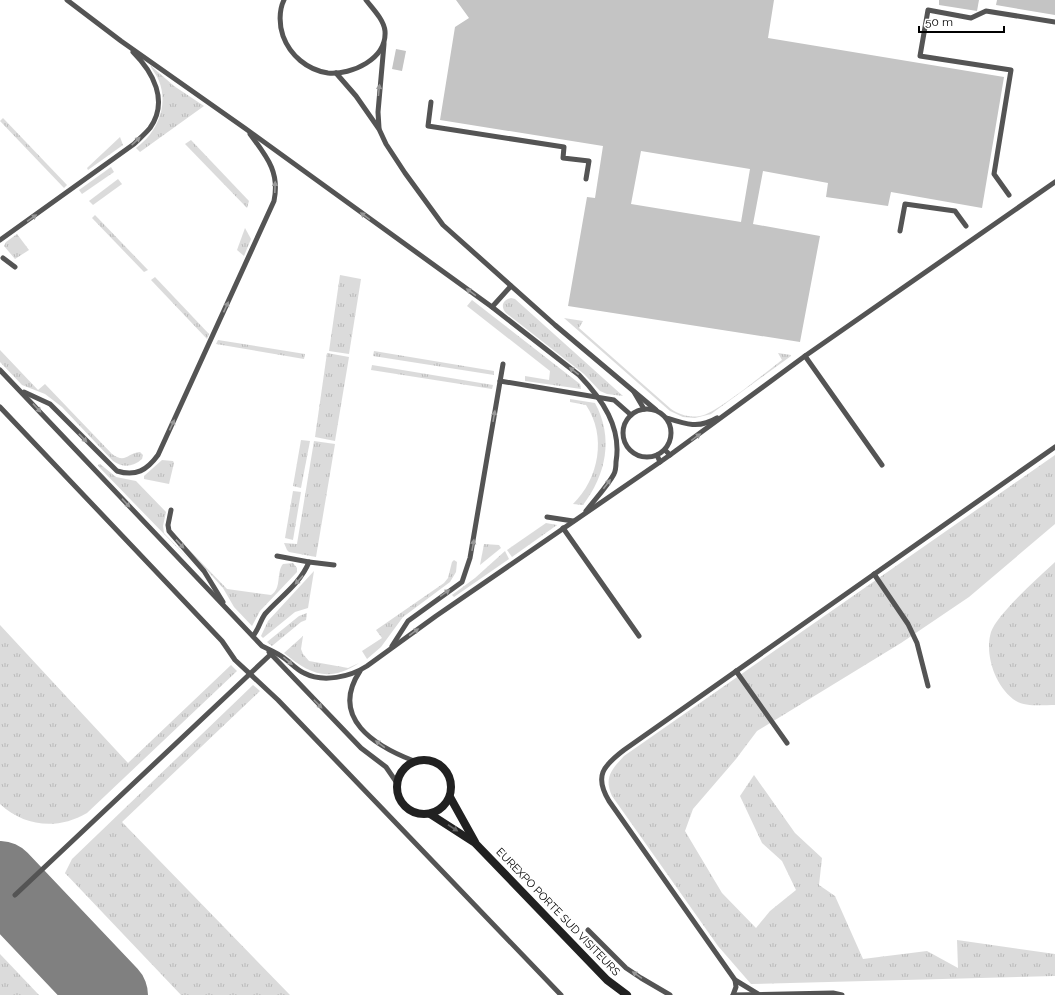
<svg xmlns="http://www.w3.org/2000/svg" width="1055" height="995" viewBox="0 0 1055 995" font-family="Raleway,sans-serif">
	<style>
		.grass { fill: url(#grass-tufts) }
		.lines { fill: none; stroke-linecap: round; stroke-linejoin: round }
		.runway { stroke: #808080; stroke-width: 76 }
		.building { fill: #c4c4c4; fill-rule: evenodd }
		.lane { stroke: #545454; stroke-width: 5 }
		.secondary { stroke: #212121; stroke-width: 8 }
		.oneway { fill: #989898 }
		.oneway2 { fill: #646464 }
		.labels { text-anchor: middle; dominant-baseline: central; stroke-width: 3; stroke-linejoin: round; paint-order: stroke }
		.street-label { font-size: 11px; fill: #000; stroke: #fff }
	</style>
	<defs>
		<pattern id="grass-tufts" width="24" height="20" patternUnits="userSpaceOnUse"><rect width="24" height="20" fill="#dbdbdb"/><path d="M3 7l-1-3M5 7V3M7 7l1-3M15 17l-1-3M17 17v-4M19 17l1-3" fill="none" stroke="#bababa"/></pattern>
	</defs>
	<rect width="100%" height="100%" fill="#fff"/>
	<g class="grass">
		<path d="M150,65L174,86L204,106L140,152L136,148C157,133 169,106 159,81C157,75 152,70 150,65Z"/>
		<polygon points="3,118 67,185 64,188 0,121"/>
		<polygon points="120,137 123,145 88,170 87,168"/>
		<polygon points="191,140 249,201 247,208 185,144"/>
		<polygon points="111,167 114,172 82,194 79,190"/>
		<polygon points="118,179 122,184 93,205 89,201"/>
		<polygon points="95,215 148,270 144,272 92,218"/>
		<polygon points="245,228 251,239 244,256 237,250"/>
		<polygon points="17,234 29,250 15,259 4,246 6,242"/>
		<polygon points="340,275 361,279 349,354 329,351"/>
		<polygon points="155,277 209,334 207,339 151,280"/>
		<path d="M511,298L515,299L623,396L607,394L600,391L584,374L506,313C500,306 503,300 511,298Z"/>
		<polygon points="472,300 580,384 581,389 525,381 525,376 549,380 550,371 467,306"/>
		<path d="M564,318L583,321L579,328L671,409C680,415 690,418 700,416C716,414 766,372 782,360L778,353L791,355V356L711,414L695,418L683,417L670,411Z"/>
		<polygon points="218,340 305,354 304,359 216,344"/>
		<path d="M0,350L38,390L45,384L112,454C126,464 127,453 140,452L143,455L142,459C133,467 123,468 113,461L62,407L45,394L22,385L0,362Z"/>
		<polygon points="374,351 494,371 494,375 373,356"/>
		<polygon points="327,353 349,357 335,441 315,437"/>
		<polygon points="372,365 493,385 492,389 371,370"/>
		<path d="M570,399L595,403C614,438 606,475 583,505L573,504C599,479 607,436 586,405L570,402Z"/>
		<polygon points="301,440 310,441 301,488 293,486"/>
		<polygon points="314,441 335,444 316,557 289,552 287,550 284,543 297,544"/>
		<path d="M1055,455V524L969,597L901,643L757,731L736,759L693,809L685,831L722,893L756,928L770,911L796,890L782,861L762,843L740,796L754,775L795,833L822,858L819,885L835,896L863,959L927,951L958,968L957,940L1055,954V976L751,984L718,946L612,796C604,778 611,770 624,756Z"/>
		<polygon points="162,460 173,461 174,463 169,484 144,479 144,476"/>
		<polygon points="100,464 116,477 136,481 166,512 163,526 164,533 197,568 99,467 98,465"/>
		<polygon points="293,491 301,492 293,540 285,538"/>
		<polygon points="546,523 557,525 512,557 507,550"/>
		<path d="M173,533L227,589L271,595C282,589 276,572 283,564L293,563L297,568V572L260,611L252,626L234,607L223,588Z"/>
		<polygon points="484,544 499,545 501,548 480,565"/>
		<polygon points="505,551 509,559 454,597 452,595 475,578"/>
		<polygon points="454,560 457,562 456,572 450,582 403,617 381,647 367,659 362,651 382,638 376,630 444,583 448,578 452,562"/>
		<path d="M1055,562V705C1043,705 1026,707 1016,701C996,688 984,655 991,632C997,614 1040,576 1055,562Z"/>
		<polygon points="314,571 308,608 295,612 263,638 261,636 268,621"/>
		<polygon points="307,613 306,620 301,622 272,646 267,642 299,616"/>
		<path d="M0,625L128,763L231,665L237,671L87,813C58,830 25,827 0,804Z"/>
		<path d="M303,636L301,649L303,654L309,661L348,668L359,663C329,683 309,674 284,653Z"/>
		<polygon points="253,685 260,691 122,822 290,995 181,995 65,873 72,859"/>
		<polygon points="0,954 39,995 0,995"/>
	</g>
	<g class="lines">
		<polyline class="runway" points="0,879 110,995"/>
	</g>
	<g class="building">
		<path d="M456,0H774L768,38L1004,77L982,208L891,192L888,206L826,197L828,183L763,171L753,224L820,236L800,342L568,306L587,197L595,198L603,146L440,120L455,27L469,18ZM641,151L750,169L741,222L631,204Z"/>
		<polygon points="939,0 979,0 977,11 939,5"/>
		<polygon points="997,0 1055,0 1055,15 996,5"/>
		<polygon points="396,49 406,51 402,71 392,69"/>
	</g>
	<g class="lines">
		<g class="lane">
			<path d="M67,0L121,41L246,129L492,307L579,375C602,399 622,427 616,462C616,465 616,470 614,474C607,487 595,499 586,511"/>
			<path d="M284,0C279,10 279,25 283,36C290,55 307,70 328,73C352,75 387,59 385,31C384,20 373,9 366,0"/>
			<polyline points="336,73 356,96 379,129 386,144 405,173 443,225 555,325 656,410"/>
			<polyline points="431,102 428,126 564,147 563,158 589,161 586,179"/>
			<polyline points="379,128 378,112 384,44"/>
			<polyline points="1009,195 994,174 1011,70 920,56 928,10 971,18 986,11 1055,22"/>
			<polyline points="900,231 905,204 955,211 966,226"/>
			<path d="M0,240L134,144C139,139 145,134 150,128C169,101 153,72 133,52"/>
			<polyline points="3,258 15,267"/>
			<polyline points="492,307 511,286"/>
			<polyline points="805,356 882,465"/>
			<path d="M0,370L262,646C270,650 278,653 284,658C291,663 297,670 304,673C323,683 350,677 367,666L436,616L660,462L657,455"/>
			<polyline points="500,381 614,400 631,415"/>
			<path d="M24,392L50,404L117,471C136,477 147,470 158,455L274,201C280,172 267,157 250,134"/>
			<polyline points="634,392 644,409"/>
			<polyline points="0,407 222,641 235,660 278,700 561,995"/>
			<circle cx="647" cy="433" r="24"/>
			<path d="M667,418C685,424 699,429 717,418"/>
			<polyline points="665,450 670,455 805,356 1055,182"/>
			<polyline points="660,462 670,455"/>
			<polyline points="171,510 168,525 169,531 204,571 223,602"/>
			<polyline points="547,517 573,521"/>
			<polyline points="563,528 639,636"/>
			<polyline points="309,562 334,565"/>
			<polyline points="874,574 908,624 917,643 928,686"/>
			<path d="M253,636C259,629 260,621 265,614C280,597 300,584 309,562L277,556"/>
			<polyline points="392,646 408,621 462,582 470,558 503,364"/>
			<polyline points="269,652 361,748 386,767 397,783"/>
			<path d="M360,671C329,718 375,746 414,761"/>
			<polyline points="736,671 787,743"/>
			<polyline points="15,895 271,654"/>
			<polyline points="588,930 626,968 641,978 670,995"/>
			<path d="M758,994L735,980L609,801C594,776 603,766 624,750L1055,447"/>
			<polyline points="733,995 833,993 842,995"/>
			<polyline points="733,995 736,987 735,980"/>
		</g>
		<g class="secondary">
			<circle cx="424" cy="787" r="27"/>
			<polyline points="450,797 475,842"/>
			<polyline points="430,814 475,843 607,980 627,995"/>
		</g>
	</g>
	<defs><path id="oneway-solid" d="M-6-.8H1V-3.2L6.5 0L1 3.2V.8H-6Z"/></defs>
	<g class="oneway">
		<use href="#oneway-solid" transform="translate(379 90) rotate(-84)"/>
		<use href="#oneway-solid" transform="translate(136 141) rotate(-43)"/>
		<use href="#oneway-solid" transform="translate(275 187) rotate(-88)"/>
		<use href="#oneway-solid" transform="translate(365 216) rotate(-144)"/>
		<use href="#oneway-solid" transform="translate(32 218) rotate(-35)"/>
		<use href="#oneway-solid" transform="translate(471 292) rotate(-144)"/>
		<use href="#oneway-solid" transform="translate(226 307) rotate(-65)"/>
		<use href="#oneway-solid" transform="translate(574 371) rotate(-142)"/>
		<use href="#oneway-solid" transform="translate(37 408) rotate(47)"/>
		<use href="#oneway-solid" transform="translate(494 416) rotate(-80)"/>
		<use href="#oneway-solid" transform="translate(172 425) rotate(-65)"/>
		<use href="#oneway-solid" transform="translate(696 437) rotate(-36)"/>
		<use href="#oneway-solid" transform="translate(83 438) rotate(46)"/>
		<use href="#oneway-solid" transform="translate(607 484) rotate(-53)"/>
		<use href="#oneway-solid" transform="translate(126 503) rotate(47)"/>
		<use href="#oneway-solid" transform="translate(180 544) rotate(47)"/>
		<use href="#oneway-solid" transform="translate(473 545) rotate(-80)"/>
		<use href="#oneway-solid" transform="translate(299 580) rotate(133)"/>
		<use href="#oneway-solid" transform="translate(445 593) rotate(-35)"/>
		<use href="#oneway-solid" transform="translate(414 632) rotate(-36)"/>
		<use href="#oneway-solid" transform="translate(288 661) rotate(40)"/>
		<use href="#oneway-solid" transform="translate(318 704) rotate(46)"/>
		<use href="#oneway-solid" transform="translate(380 744) rotate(-144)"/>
		<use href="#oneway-solid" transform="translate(637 975) rotate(-145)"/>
	</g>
	<use class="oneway2" href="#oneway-solid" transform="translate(453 828) rotate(33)"/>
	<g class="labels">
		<g class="street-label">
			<text transform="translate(558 912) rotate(46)">EUREXPO PORTE SUD VISITEURS</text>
		</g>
	</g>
	<path d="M919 26v6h85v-6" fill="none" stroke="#000000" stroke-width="2"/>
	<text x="925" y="26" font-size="12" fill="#000000" stroke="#ffffff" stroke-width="3" paint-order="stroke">50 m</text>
</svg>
